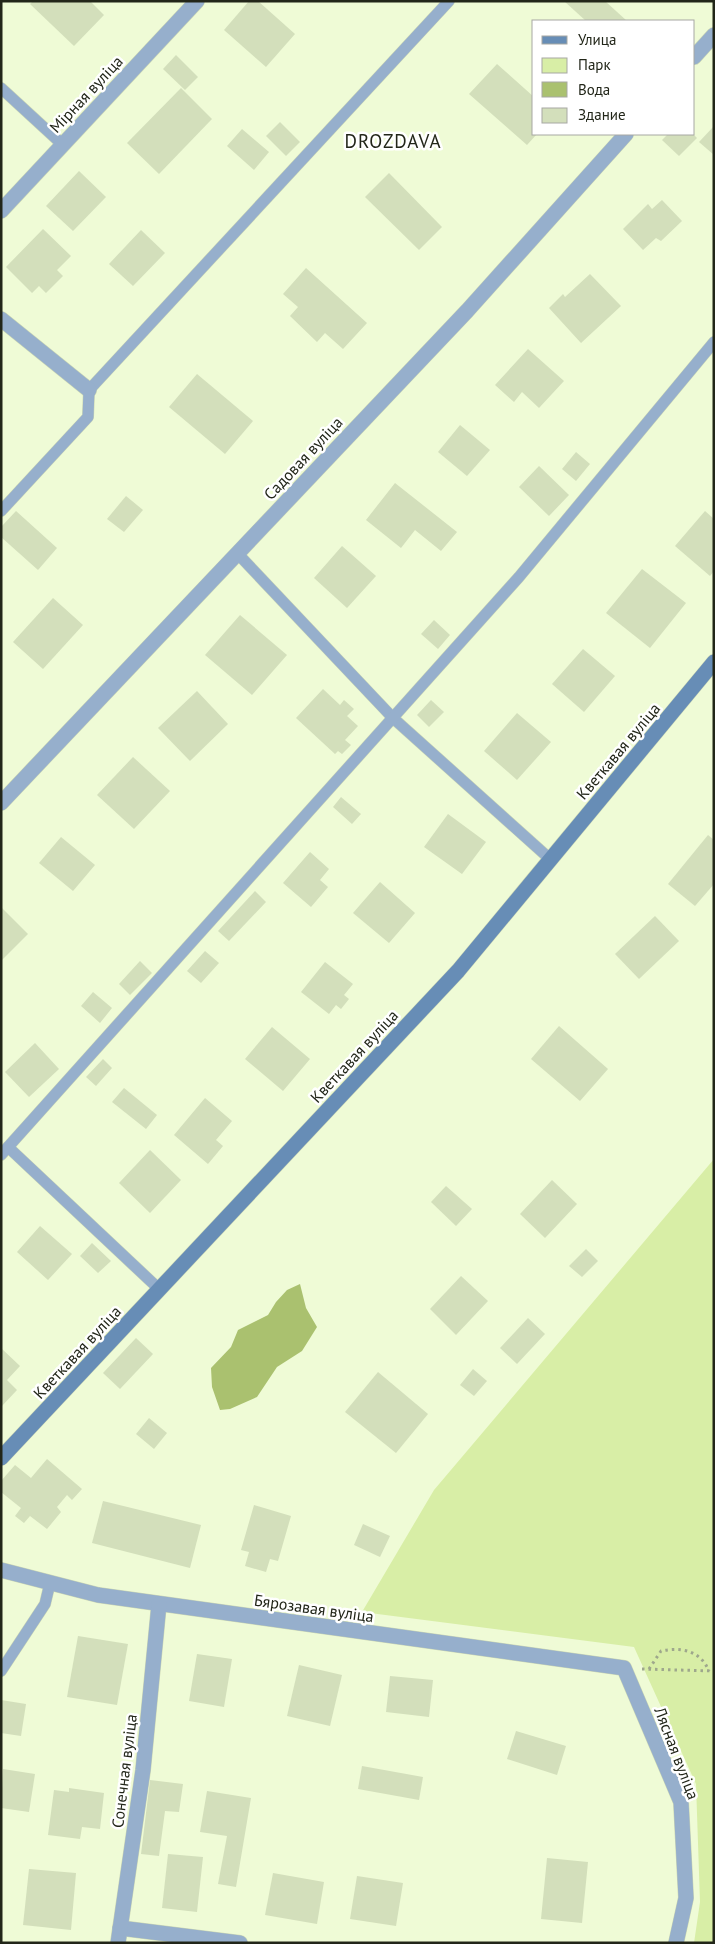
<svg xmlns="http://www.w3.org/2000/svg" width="715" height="1944" viewBox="0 0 715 1944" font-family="'PT Sans',sans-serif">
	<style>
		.green { fill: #d8eea6 }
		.water { fill: #aac16f }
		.building { fill: #d3dfbb }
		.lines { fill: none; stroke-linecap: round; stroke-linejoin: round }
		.lane-casing { stroke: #cad5b4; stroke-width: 12 }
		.street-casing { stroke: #cad5b4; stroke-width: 16 }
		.secondary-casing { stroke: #cad5b4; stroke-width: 16 }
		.path { stroke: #9ea78c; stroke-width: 3; stroke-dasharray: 2.5 4; stroke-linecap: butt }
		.lane { stroke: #96afcc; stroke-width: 11 }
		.street { stroke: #96afcc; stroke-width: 15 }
		.secondary { stroke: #678db6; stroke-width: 15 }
		.labels { text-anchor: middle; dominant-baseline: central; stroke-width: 5; stroke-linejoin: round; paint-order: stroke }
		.street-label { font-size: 16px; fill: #222619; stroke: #fff }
		.quarter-label { font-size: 19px; letter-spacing: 1px; fill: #222619; stroke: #fff }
	</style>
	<rect width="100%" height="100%" fill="#effbd6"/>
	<polygon class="green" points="714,1159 714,1943 694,1943 700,1902 696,1784 634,1647 362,1612 434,1490"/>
	<polygon class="water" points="300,1284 306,1308 317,1327 302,1351 277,1367 257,1397 230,1409 220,1410 212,1387 211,1368 231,1347 238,1330 268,1315 276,1302 287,1290"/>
	<g class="building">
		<polygon points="33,1 90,1 104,15 74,46 30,4"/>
		<polygon points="249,1 258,1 295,34 266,67 224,30"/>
		<polygon points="564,1 605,1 627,21 586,21"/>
		<polygon points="176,55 198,77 185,90 163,69"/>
		<polygon points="497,64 534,97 534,134 537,134 527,145 469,94"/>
		<polygon points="181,88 212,119 159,174 127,143"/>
		<polygon points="280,122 300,142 286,156 266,136"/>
		<polygon points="714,126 714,155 699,142"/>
		<polygon points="242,129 269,152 254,170 227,146"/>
		<polygon points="668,134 693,134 697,138 679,156 662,140"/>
		<polygon points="79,171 106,197 73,231 46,206"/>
		<polygon points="389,173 442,227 419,250 365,197"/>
		<polygon points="662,200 682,221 661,241 656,238 643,250 623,229 648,204 652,209"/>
		<polygon points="43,229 71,256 57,270 63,276 46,293 39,286 32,293 6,267"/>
		<polygon points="141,230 165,253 133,286 109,264"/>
		<polygon points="306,268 367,323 343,349 325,333 317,342 290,316 298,307 283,294"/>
		<polygon points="590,274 621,306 581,343 549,308 563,294 565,297"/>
		<polygon points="528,349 564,381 539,408 522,392 514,402 495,385"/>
		<polygon points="197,374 253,421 225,454 169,407"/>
		<polygon points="460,425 490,450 467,476 438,452"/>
		<polygon points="576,452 590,464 576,481 562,469"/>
		<polygon points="539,466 569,495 549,516 519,487"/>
		<polygon points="395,483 457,532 441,551 415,530 401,548 366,520"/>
		<polygon points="126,496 143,510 124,532 107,519"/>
		<polygon points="16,511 57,548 38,570 1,537 1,527"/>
		<polygon points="705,511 714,519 714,571 710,576 675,546"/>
		<polygon points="342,546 376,576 347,608 314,578"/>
		<polygon points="642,569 686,603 650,648 606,613"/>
		<polygon points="53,598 83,625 43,669 13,642"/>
		<polygon points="240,615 287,655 252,695 205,655"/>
		<polygon points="434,620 450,635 438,649 421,634"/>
		<polygon points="583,649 615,676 584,712 552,684"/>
		<polygon points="323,689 340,705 344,700 354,709 347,716 358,726 345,740 351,745 342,754 338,751 335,754 296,718"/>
		<polygon points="197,691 228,724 190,761 158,728"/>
		<polygon points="431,700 444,712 429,727 417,715"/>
		<polygon points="517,713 551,742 517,780 484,751"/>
		<polygon points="133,757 170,791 134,829 97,795"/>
		<polygon points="341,797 361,814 352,824 333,807"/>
		<polygon points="448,814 486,842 462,874 424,847"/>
		<polygon points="708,835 714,840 714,884 695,906 668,884"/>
		<polygon points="61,837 95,865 73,891 39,863"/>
		<polygon points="310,852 329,869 320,880 328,887 311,907 283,883"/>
		<polygon points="380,882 415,913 389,943 353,913"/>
		<polygon points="255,891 266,902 229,941 218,931"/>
		<polygon points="1,907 28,934 1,961"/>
		<polygon points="655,916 679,941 639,979 615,954"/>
		<polygon points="205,951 219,963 201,983 187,971"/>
		<polygon points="140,961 152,973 130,995 119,984"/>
		<polygon points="325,962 353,984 344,995 349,999 341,1009 336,1005 329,1014 301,992"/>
		<polygon points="93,992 112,1008 100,1023 81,1006"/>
		<polygon points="559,1026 608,1069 580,1101 531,1059"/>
		<polygon points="272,1027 310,1059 283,1091 245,1059"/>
		<polygon points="35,1043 59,1069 29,1097 5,1072"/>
		<polygon points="103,1059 112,1068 96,1086 86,1077"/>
		<polygon points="124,1088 157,1115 146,1129 112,1102"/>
		<polygon points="205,1098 232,1121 216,1140 223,1146 208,1164 174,1135"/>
		<polygon points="150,1150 181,1180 150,1213 119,1183"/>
		<polygon points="552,1180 577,1204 545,1238 520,1214"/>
		<polygon points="446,1186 472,1209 456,1226 431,1202"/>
		<polygon points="40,1226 72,1254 48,1280 17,1252"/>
		<polygon points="92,1243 111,1261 98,1273 80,1256"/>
		<polygon points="586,1249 598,1261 582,1277 569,1266"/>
		<polygon points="461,1276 488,1301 456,1335 430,1309"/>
		<polygon points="528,1318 545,1334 517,1364 500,1348"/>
		<polygon points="136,1338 153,1354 120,1389 103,1373"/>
		<polygon points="1,1348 20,1366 7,1380 17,1390 1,1407"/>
		<polygon points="473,1369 487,1381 474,1396 460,1385"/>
		<polygon points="378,1372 428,1414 396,1453 345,1412"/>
		<polygon points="149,1418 167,1433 154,1449 136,1434"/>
		<polygon points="47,1459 82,1489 72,1500 67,1495 57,1507 61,1512 47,1529 30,1516 24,1523 15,1516 21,1508 1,1492 1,1481 15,1465 31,1478"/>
		<polygon points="103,1501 201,1525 190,1568 92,1543"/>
		<polygon points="254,1505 291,1516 278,1561 270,1559 266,1572 245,1566 249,1552 241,1550"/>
		<polygon points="363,1524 390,1536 380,1557 354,1545"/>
		<polygon points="78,1636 128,1644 117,1705 67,1697"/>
		<polygon points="197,1654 232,1659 224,1707 189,1701"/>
		<polygon points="299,1665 342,1675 330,1726 287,1716"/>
		<polygon points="390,1676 433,1680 429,1717 386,1712"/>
		<polygon points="1,1700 26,1704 21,1736 1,1733"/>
		<polygon points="516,1731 566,1746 557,1775 507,1759"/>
		<polygon points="362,1766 423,1777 419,1800 358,1789"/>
		<polygon points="3,1769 35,1774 29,1812 1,1808"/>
		<polygon points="150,1780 183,1784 179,1812 165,1811 159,1856 141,1854"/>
		<polygon points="69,1788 104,1793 100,1829 82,1827 80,1839 48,1835 54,1790 69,1792"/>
		<polygon points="207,1791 251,1798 236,1887 218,1884 227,1836 200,1832"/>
		<polygon points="168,1854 203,1857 197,1912 162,1908"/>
		<polygon points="547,1858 588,1862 582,1923 541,1919"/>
		<polygon points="29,1869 76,1873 71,1930 23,1925"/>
		<polygon points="273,1873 324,1882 317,1924 265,1915"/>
		<polygon points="357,1876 403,1883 396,1926 350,1919"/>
	</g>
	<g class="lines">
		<g class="lane-casing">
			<g id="lane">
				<polyline points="1,88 63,145"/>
				<polyline points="1,511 88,417 89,390 449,1"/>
				<polyline points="237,553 393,718 550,859"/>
				<polyline points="8,1147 519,577 714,342"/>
				<polyline points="1,1155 8,1147 159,1289"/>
				<polyline points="1,1671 45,1604 50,1583"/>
			</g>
		</g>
		<g class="street-casing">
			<g id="street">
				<polyline points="694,57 714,35"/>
				<polyline points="1,211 197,1"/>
				<polyline points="1,319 89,390"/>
				<polyline points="1,803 467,311 626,134"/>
				<polyline points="1,1570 98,1595 624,1668 681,1802 686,1898 676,1943"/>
				<polyline points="120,1928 240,1943"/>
				<polyline points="118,1943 143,1770 159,1604"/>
			</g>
		</g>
		<g class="secondary-casing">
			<polyline id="secondary" points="1,1458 458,971 714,662"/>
		</g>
		<g class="path">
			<polyline points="642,1669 714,1671"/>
			<path d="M649,1669L661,1651C681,1647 700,1650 709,1671"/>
		</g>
		<use href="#lane" class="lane"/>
		<use href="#street" class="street"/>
		<use href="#secondary" class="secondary"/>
	</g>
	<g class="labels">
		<g class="street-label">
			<text transform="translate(86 94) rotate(-47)">Мірная вуліца</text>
			<text transform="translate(303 458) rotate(-47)">Садовая вуліца</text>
			<text transform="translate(618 751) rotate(-50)">Кветкавая вуліца</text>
			<text transform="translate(354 1056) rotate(-47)">Кветкавая вуліца</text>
			<text transform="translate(77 1352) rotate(-47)">Кветкавая вуліца</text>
			<text transform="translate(314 1608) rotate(8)">Бярозавая вуліца</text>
			<text transform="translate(677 1753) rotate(69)">Лясная вуліца</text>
			<text transform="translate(124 1771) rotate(-83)">Сонечная вуліца</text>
		</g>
		<g class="quarter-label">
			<text x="393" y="141">DROZDAVA</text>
		</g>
	</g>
	<rect width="715" height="1944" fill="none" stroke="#222619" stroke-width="5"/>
	<rect x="532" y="20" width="162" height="115" fill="#ffffff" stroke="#a7a8a3"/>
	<rect x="542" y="36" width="25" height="8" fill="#678db6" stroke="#a7a8a3"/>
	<text x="578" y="45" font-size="15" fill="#222619">Улица</text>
	<rect x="542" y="58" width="25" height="15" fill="#d8eea6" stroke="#a7a8a3"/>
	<text x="578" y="70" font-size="15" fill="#222619">Парк</text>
	<rect x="542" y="82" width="25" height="15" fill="#aac16f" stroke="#a7a8a3"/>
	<text x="578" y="95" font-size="15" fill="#222619">Вода</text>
	<rect x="542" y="108" width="25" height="15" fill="#d3dfbb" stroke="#a7a8a3"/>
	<text x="578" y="120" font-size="15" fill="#222619">Здание</text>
</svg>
